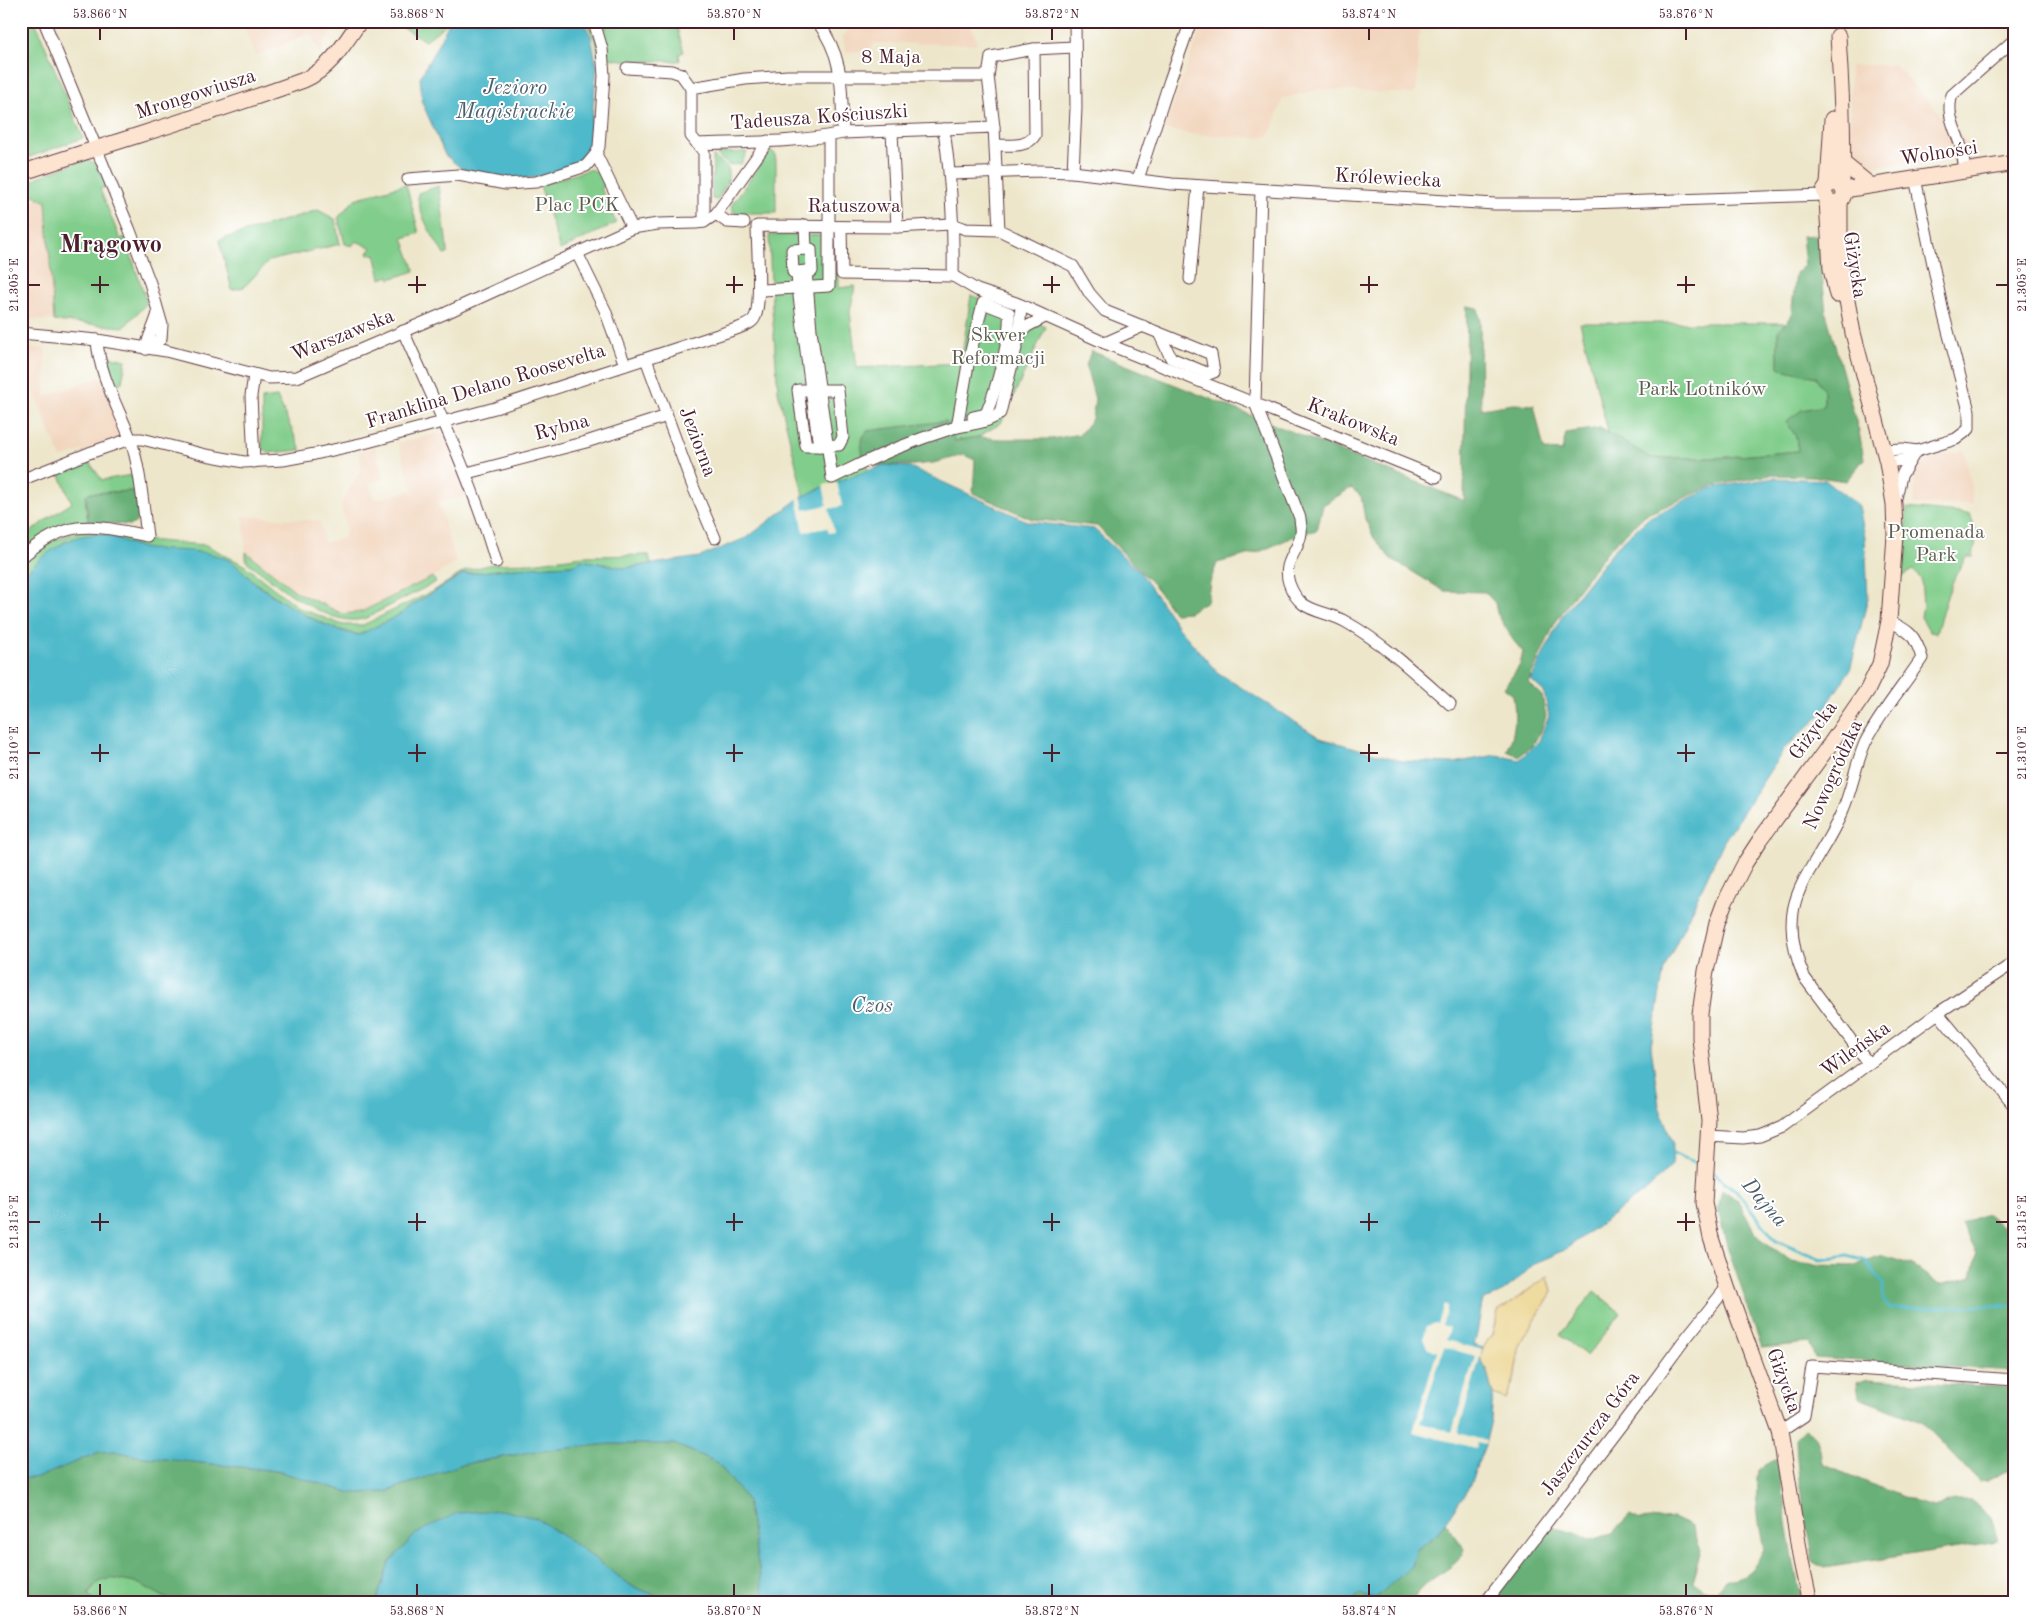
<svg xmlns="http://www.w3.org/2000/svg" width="2036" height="1624" viewBox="0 0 2036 1624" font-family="'Old Standard TT',serif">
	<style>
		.built { fill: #f2d5bd }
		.green { fill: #81cd8b; stroke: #66765b }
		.forest { fill: #68b077; stroke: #596851 }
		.sand { fill: #eeda9e; stroke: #9c7c64 }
		.water { fill: #4eb9ca; stroke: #4c6c7a }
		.pier { fill: #ede6ca; fill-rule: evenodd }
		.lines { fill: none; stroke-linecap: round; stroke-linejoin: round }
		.stream { stroke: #4eb9ca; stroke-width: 3 }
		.street-casing { stroke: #623d43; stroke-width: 13 }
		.secondary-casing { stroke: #623d43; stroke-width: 17 }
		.street { stroke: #fff; stroke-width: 11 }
		.secondary { stroke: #fde4d1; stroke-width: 15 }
		.ticks { fill: none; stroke: #4a1f2b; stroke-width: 2 }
		.labels { text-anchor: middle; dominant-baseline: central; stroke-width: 4; stroke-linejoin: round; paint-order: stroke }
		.street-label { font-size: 20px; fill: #4a1f2b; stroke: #fff }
		.park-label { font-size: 20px; fill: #5d5c4d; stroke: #fff }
		.water-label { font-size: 21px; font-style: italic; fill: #4c5d6b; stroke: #fff }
		.district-label { font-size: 25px; font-weight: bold; fill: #4a1f2b; stroke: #fff }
		.neatline { fill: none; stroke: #4a1f2b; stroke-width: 2 }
		.ticks-label { font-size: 12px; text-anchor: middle; fill: #4a1f2b }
	</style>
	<rect width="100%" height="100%" fill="#fff"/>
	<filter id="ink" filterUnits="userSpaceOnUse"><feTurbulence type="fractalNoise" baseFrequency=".02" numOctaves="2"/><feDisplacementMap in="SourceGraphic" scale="10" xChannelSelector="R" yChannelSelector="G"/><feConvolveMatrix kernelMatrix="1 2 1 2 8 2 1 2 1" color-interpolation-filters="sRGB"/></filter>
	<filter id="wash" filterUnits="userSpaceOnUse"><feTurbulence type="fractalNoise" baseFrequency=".0096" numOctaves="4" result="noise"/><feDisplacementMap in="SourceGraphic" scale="20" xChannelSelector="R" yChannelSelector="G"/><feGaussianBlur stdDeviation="1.12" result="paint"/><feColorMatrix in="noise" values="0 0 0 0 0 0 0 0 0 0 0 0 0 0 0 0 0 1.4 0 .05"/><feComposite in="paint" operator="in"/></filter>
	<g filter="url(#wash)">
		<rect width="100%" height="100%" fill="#ede6ca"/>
		<g class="built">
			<polygon points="241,21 339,21 324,44 321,58 311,33 256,56"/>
			<polygon points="855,21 970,21 977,44 874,43 869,51 846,52 843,37"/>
			<polygon points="1204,21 1419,21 1417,89 1413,94 1320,89 1283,98 1270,135 1260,138 1190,134 1164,129"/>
			<polygon points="1894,64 1980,157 1875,166 1861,164 1856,160 1849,138 1850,66"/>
			<polygon points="37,197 46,202 54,321 21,319 21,202 32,205"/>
			<polygon points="21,346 46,349 45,397 100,377 122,437 61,458 21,361"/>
			<polygon points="444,432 469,495 438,503 456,562 423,583 360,612 343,614 298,593 246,552 243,516 320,521 324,543 343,538 346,529 341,503 362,468 359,451 375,447 384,478 369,483 374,500 413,490 398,443"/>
			<polygon points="1964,450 1972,488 1972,504 1914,505 1915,470 1931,458"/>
		</g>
		<g class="green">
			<polygon points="21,21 35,21 83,138 21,160"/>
			<polygon points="392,21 450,21 425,41"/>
			<polygon points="586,21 675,21 684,52 679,54 680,61 631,61 599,57 596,42"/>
			<polygon points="772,151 775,154 776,161 776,213 736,213 733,211 731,206 766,156"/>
			<polygon points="747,152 741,164 728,165 715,153"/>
			<polygon points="713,156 728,168 728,182 717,200 712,199"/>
			<polygon points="86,159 97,164 107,187 100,189 120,239 125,237 147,303 124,327 54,321 46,202 21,188 38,177"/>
			<polygon points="591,169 603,176 606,185 601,188 616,223 560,250 540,185"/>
			<polygon points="406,184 419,233 403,238 415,271 390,279 389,276 381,279 375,254 369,255 368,253 372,248 356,241 352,246 345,244 338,218 355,199"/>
			<path d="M439,186L448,254L444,255C434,237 417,214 418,193Z"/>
			<polygon points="318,210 335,219 340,244 269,261 244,287 232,290 219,240"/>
			<polygon points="769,235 838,235 839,288 855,286 850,312 857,368 961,363 971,295 1046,327 1001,423 978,437 954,441 899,428 867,431 863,458 869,471 825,486 804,498 778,391 772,309"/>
			<polygon points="1580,323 1786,323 1778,331 1778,368 1816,377 1824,391 1824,406 1802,410 1796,437 1798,451 1716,458 1650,458 1609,435"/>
			<polygon points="107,356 126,360 122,382 117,385"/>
			<polygon points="277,397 301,450 269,453 262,448 262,399"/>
			<path d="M87,459L102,480L132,475L135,491L89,493L85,500L88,522C61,519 41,537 21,553V542C36,525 53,515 72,503L58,471Z"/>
			<path d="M1907,508L1970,514L1977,533L1973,557H1967C1950,578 1944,608 1936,633L1930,632L1921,617L1923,604L1921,579L1913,570L1902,577Z"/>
			<polygon points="83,530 145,540 206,545 244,565 299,608 343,625 363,625 435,590 465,571 492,564 531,563 583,556 649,555 651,564 625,568 582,560 572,565 516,568 463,574 414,604 399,615 360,635 333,628 295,610 257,584 229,561 209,554 146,549 112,537 65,541 21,578 21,562 51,541"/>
			<path d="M246,552L298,593L343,614L361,612L432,577L436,582L366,618C331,631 273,581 246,561Z"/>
			<polygon points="1594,1291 1621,1313 1587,1356 1560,1335"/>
			<polygon points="111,1578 140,1584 175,1603 94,1603 88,1595 99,1582"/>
		</g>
		<g class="forest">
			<path d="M1818,235L1826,313L1859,432L1864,459L1846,481L1812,476L1771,475L1712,486L1645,515L1610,548L1576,592L1555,623L1528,682L1542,696L1546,716L1541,731L1532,746L1518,756L1507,751C1516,732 1516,715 1513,695L1504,688L1520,665L1523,652L1513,640L1497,613L1495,603L1485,592L1444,591L1390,558L1374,538L1365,519L1361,496L1351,488L1323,505L1317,530L1297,535L1259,552L1217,563L1210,582L1207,601L1189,612L1174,613L1153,584L1097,526L1032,519L973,493L975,460L964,455L933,463L913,465H877L863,458L861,440L867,431L946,421L955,441L978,437L999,439H1052L1080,434L1092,419L1095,399L1086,366L1091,351L1464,501L1467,306L1478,308L1480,319L1481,409L1513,404L1534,405L1544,450L1562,451L1566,433L1600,428L1651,458H1716L1798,451L1796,437L1786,421L1802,410L1824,406V391L1816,377L1778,368V331L1791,317L1796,273L1805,265L1802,236Z"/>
			<path d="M135,491C138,503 146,521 130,525L88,522L86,495L89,493Z"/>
			<polygon points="1722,1189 1737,1200 1759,1239 1791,1261 1818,1265 1851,1266 1883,1256 1913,1265 1939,1285 1972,1277 1977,1254 1961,1223 1987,1214 2015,1237 2015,1371 1815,1358 1809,1343 1762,1348 1728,1249 1718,1210"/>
			<polygon points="1868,1379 2015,1388 2015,1473 2007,1471 1988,1481 1979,1482 1922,1422 1859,1398 1857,1383"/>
			<path d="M1805,1429C1820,1437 1820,1449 1822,1464L1915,1502L1934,1507L1954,1500H1972L1991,1518L1998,1541L1824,1568L1813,1562C1805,1520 1797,1480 1796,1438Z"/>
			<polygon points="609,1444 674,1444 717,1462 747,1500 765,1603 676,1603 633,1587 579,1547 536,1518 389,1563 376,1603 175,1603 140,1584 111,1578 99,1582 88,1594 94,1603 60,1603 21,1590 21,1479 39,1477 99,1452 115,1451 137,1456 277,1471 352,1493 385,1492 460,1465 530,1452"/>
			<path d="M1777,1459L1794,1565L1802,1603H1491L1550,1527L1581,1534L1590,1540L1612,1534L1630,1515L1640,1520L1673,1517L1692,1526L1701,1550L1692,1581L1705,1590H1717L1726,1579C1746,1580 1755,1567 1764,1551C1759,1523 1754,1497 1758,1469Z"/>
			<path d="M1445,1522L1465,1549C1458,1572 1415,1579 1415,1603H1351L1361,1593L1412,1566L1416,1550L1436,1535Z"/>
		</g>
		<polygon class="sand" points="1548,1276 1552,1292 1520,1344 1514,1380 1506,1399 1493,1394 1486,1368 1480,1358 1483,1348 1492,1334 1498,1312"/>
		<g class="water">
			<polygon points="453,21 583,21 591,36 597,67 589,148 576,165 544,176 512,180 462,169 445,155 422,102 420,78 448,25"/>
			<path d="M884,465L910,467L1029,522L1094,529L1140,572L1178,627L1217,672L1320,738L1402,761L1454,763L1496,755L1519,760L1539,741L1549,716L1544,692L1531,680L1562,616L1616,547L1650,517L1711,488L1774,478L1825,480L1859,506L1865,538L1868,598L1850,670L1820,716L1785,748L1724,841L1664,969L1651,1046L1659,1106L1673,1144L1672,1165L1649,1188L1563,1251L1535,1263L1514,1283L1498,1295L1483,1300C1479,1315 1479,1330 1474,1345L1483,1348L1480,1358L1486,1368L1493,1394L1491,1420L1485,1445L1468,1489L1436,1535L1416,1550L1412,1566L1375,1598L1361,1594L1351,1603H765L747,1500L717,1462L674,1444H609L530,1452L460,1465L385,1492L352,1493L277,1471L137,1456L115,1451L99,1452L39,1477L21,1479V578C42,555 74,529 106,535C121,538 135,548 150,549C175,551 206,549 229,560C239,566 248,578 258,585C285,605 326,630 359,635L399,615L414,604L463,574L516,568L572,565L582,560L625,568L700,557L748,537L798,499L825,486Z"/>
			<polygon points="501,1510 536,1518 579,1547 633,1587 676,1603 376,1603 389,1563 417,1533 457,1513"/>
		</g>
		<g class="pier">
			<polygon points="837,482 842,506 829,509 834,532 829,533 827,528 804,532 797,497 801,496 804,510 827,505 823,485"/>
			<path d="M1444,1304L1448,1306L1442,1325L1450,1328L1446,1340L1482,1350L1458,1433L1486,1441L1485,1445L1477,1443L1475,1448L1413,1432L1437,1351L1428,1349L1423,1339L1427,1326L1435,1323L1438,1324ZM1444,1347L1475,1356L1452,1432L1420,1423Z"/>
		</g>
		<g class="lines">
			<g class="stream">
				<polyline points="1673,1153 1702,1166"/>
				<polyline points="1711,1172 1735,1189 1776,1241 1821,1260 1848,1256 1865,1261 1883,1283 1883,1300 1891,1309 2015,1305"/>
			</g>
		</g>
	</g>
	<g filter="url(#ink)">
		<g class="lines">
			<g class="street-casing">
				<g id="street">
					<polyline points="44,21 129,228 150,283 162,325 161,339 146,349"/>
					<path d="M817,21C845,59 841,88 843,133"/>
					<polyline points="627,68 672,71 681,74 691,88"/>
					<polyline points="691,88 745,79 788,76 988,76"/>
					<polyline points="691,88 691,136 704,152 704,222"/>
					<polyline points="994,127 988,76 991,57 1034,49 1074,47"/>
					<path d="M944,129C951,178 954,227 953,276"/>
					<polyline points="892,132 897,227"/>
					<path d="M697,144C745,142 796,143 843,133L994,127L999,230"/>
					<path d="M996,145C1010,145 1027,148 1035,135L1034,49"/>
					<polyline points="596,154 632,228"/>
					<path d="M1965,171C1964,164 1963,157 1962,150C1957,131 1945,115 1952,95L2015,39"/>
					<polyline points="1073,172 1076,108 1075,21"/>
					<polyline points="951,174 1039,171 1073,172 1172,184 1495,204 1559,204 1824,195"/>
					<polyline points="408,179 458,175 506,184 536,182 586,166 596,154 599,147 604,76 602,49 595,25"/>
					<polyline points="1138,179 1170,80 1191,21"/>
					<path d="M1261,190L1255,403L1300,518C1300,523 1302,528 1301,533C1299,552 1282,561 1289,583C1300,615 1322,608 1346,622C1385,644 1417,675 1450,704"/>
					<polyline points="716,214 727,222 744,223"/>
					<path d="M805,225L806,249H811L812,271H806L811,330L832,478C871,458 911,441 953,428C968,424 988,424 1000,413L1019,336L1026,327L1045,317"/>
					<polyline points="841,227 842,274 953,276"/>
					<polyline points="577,253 605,310 625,365"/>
					<polyline points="806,271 797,272 798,288 811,390 798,390 806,446 819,446"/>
					<polyline points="797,272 793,272 792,250 806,249"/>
					<polyline points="953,276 977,290 1016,303 1105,343 1436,477"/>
					<polyline points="1190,279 1198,186"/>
					<polyline points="763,290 829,286 829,136"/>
					<path d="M403,331C437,407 473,482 496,562"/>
					<polyline points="21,333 97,340 166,351 269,378 297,377 446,313 632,228 658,224 696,223 704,222 716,214 768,141"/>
					<polyline points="1019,336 1021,305"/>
					<polyline points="1105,343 1143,326"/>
					<path d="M146,349C148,336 155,326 158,313"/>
					<polyline points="646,359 692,484 715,538"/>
					<polygon points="811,390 838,390 843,437 839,445 819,446"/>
					<path d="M957,427L969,359L983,303L1009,313C1011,338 996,390 986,414L973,417"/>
					<polyline points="1883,450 1903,449 1917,451"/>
					<polyline points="254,462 251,396 254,375"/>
					<polyline points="1887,462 1905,460 1917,451 1956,439 1969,429 1969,411 1943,312 1915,178"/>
					<polyline points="467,473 586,442 667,416"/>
					<path d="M21,480L89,453L130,439H142L206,455L244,462L283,460L315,454L364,443L495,408L736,329C743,326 752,324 755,317C762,301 757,246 757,226L897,227L951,224L966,229L999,230L1073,266L1090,294L1105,311L1211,354L1214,372L1209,374L1171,358L1159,333"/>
					<polyline points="1896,498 1901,476 1913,456"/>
					<path d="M21,558C67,517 92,525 147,536C143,505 140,466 130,438C118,407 99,374 97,340"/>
					<polyline points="1938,1013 2015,1107"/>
					<path d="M1868,1063L1804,977C1771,898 1813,877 1842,812C1852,790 1855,766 1865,743C1878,716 1905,684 1922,658C1915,635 1910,631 1889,621"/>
					<polyline points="1708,1136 1743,1138 1760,1136 1782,1127 1938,1013 2015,962"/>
					<polyline points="1780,1432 1804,1416 1812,1366 2015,1380"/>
					<polyline points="1485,1603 1635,1407 1682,1343 1727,1287"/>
				</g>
			</g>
			<g class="secondary-casing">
				<g id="secondary">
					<path d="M1838,36C1841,84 1844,134 1842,182C1841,187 1846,191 1843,197C1840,204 1833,203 1827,200L1824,191L1828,185L1836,183L1841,186"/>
					<polyline points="1843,163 1870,185"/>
					<path d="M21,173C116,141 211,114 304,80C331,68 344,44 360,21"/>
					<polyline points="1828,185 1832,119"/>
					<polyline points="1844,190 2015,163"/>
					<polyline points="1827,200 1831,269 1837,295"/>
					<polyline points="1810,1603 1801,1561 1780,1432 1727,1287 1711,1238 1704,1203 1709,1121 1700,1038 1700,1014 1706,971 1717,923 1724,904 1745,863 1760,840 1831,743 1868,689 1880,664 1889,621 1895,535 1894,504 1887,462 1853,333 1843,279 1840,253 1840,201"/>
				</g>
			</g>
			<use href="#street" class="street"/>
			<use href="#secondary" class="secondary"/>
		</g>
	</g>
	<path class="ticks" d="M100,28V40M417,28V40M734,28V40M1052,28V40M1369,28V40M1686,28V40M100,276V293M417,276V293M734,276V293M1052,276V293M1369,276V293M1686,276V293M28,285H40M91,285H109M408,285H426M726,285H743M1043,285H1060M1360,285H1378M1677,285H1695M1996,285H2008M100,744V762M417,744V762M734,744V762M1052,744V762M1369,744V762M1686,744V762M28,753H40M91,753H109M408,753H426M726,753H743M1043,753H1060M1360,753H1378M1677,753H1695M1996,753H2008M100,1213V1231M417,1213V1231M734,1213V1231M1052,1213V1231M1369,1213V1231M1686,1213V1231M28,1222H40M91,1222H109M408,1222H426M726,1222H743M1043,1222H1060M1360,1222H1378M1677,1222H1695M1996,1222H2008M100,1584V1596M417,1584V1596M734,1584V1596M1052,1584V1596M1369,1584V1596M1686,1584V1596"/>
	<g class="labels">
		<g class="street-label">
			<text x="891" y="58">8 Maja</text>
			<text transform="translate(196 95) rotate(-18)">Mrongowiusza</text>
			<text transform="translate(819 118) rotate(-4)">Tadeusza Kościuszki</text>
			<text transform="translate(1939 154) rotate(-9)">Wolności</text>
			<text transform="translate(1388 179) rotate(3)">Królewiecka</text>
			<text x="854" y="207">Ratuszowa</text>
			<text transform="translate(1854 265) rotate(81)">Giżycka</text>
			<text transform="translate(343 336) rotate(-22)">Warszawska</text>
			<text transform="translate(486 387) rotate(-17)">Franklina Delano Roosevelta</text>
			<text transform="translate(1353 423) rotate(22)">Krakowska</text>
			<text transform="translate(562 428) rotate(-15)">Rybna</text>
			<text transform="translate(697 442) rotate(69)">Jeziorna</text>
			<text transform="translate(1814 731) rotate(-54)">Giżycka</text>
			<text transform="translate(1834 775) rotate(-66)">Nowogródzka</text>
			<text transform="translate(1856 1050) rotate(-36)">Wileńska</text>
			<text transform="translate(1783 1381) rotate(70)">Giżycka</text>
			<text transform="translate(1591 1434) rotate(-53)">Jaszczurcza Góra</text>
		</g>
		<g class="park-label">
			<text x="577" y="206">Plac PCK</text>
			<text x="998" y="336">Skwer<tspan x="998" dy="23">Reformacji</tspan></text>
			<text x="1702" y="390">Park Lotników</text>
			<text x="1936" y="533">Promenada<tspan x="1936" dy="23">Park</tspan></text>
		</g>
		<g class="water-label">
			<text x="515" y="88">Jezioro<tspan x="515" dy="24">Magistrackie</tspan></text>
			<text x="872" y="1006">Czos</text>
			<text transform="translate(1764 1203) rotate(49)">Dajna</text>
		</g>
		<g class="district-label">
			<text x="111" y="245">Mrągowo</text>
		</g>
	</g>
	<rect width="2036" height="1624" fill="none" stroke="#fff" stroke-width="55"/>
	<rect x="28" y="28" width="1980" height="1568" class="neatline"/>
	<g class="ticks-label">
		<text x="100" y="18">53.866°N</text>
		<text x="417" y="18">53.868°N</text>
		<text x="734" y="18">53.870°N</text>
		<text x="1052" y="18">53.872°N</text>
		<text x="1369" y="18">53.874°N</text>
		<text x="1686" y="18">53.876°N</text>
		<text transform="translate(2022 285) rotate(-90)" y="4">21.305°E</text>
		<text transform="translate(14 285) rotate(-90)" y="4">21.305°E</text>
		<text transform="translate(2022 753) rotate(-90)" y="4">21.310°E</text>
		<text transform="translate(14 753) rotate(-90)" y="4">21.310°E</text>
		<text transform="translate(2022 1222) rotate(-90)" y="4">21.315°E</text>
		<text transform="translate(14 1222) rotate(-90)" y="4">21.315°E</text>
		<text x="100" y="1615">53.866°N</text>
		<text x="417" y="1615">53.868°N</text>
		<text x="734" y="1615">53.870°N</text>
		<text x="1052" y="1615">53.872°N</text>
		<text x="1369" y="1615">53.874°N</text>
		<text x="1686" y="1615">53.876°N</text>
	</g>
</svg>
